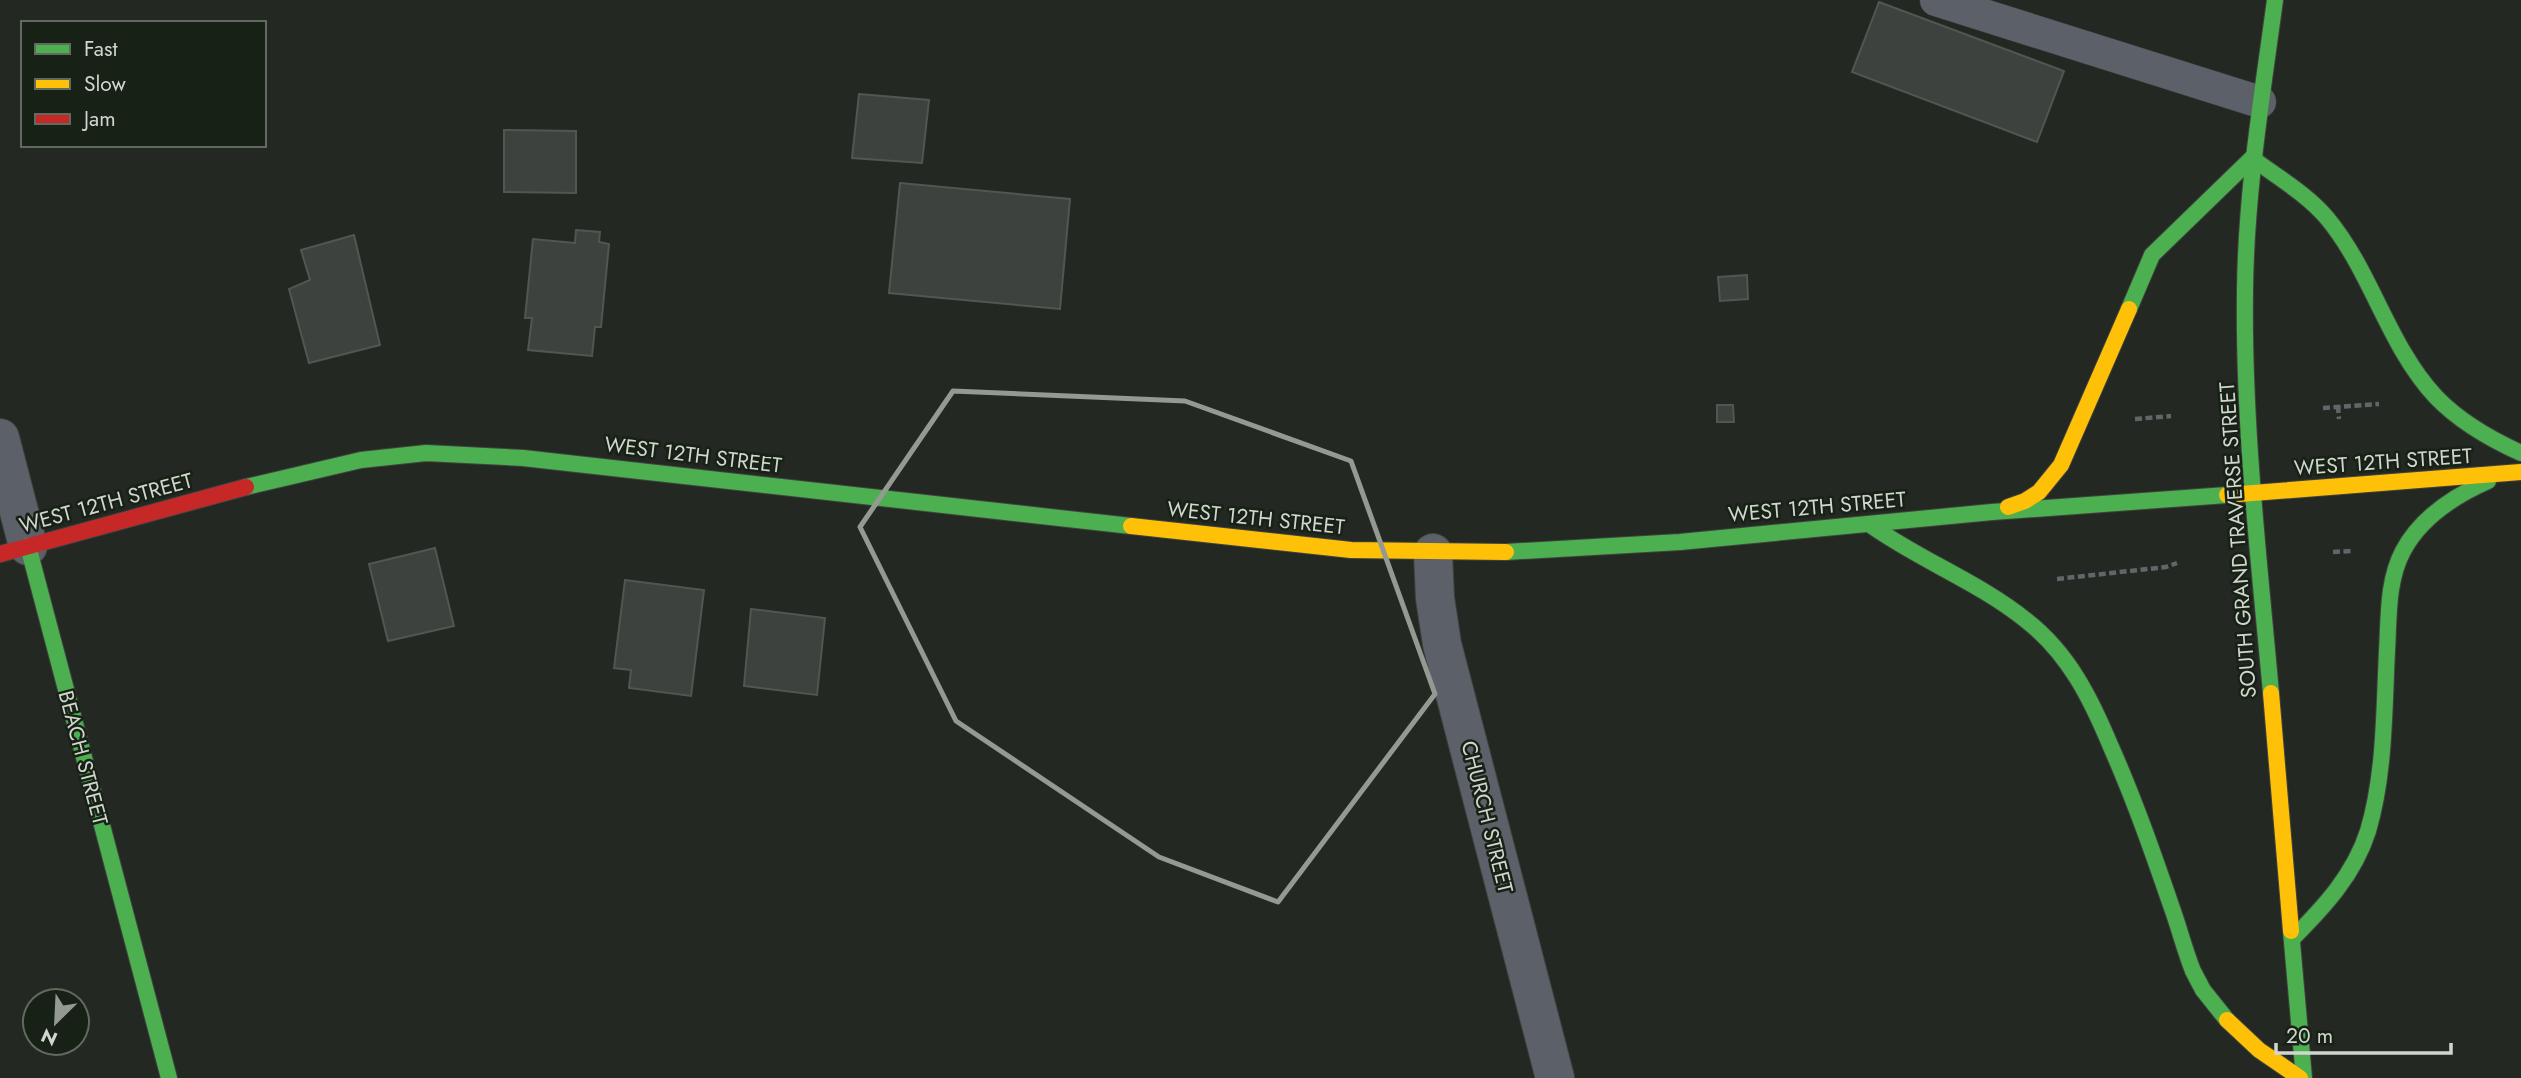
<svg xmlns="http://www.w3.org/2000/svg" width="2521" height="1078" viewBox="0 0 2521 1078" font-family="Jost,sans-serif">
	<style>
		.building { fill: #3e423e; stroke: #525651; stroke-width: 2 }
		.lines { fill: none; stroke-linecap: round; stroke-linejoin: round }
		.lane-casing { stroke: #40433f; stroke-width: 33 }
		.street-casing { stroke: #40433f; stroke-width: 40 }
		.fast-casing { stroke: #40433f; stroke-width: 18 }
		.slow-casing { stroke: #40433f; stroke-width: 18 }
		.jam-casing { stroke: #40433f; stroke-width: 18 }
		.path { stroke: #626669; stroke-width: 4.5; stroke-dasharray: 7 3.5; stroke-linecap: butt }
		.lane { stroke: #5c6069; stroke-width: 32 }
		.street { stroke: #5c6069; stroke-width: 38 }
		.fast { stroke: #4caf50; stroke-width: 16 }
		.slow { stroke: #ffc107; stroke-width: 16 }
		.jam { stroke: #c62828; stroke-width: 16 }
		.marked { fill: none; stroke: #949a92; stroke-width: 5; stroke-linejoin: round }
		.labels { text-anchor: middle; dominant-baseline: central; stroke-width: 5; stroke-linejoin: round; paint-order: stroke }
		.street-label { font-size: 21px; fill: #d1d7cf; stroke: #172115 }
	</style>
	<rect width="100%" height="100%" fill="#232822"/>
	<g class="building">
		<polygon points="1879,2 2064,71 2037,142 1852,72"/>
		<polygon points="859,94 929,100 922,163 852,158"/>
		<polygon points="504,130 576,131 576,193 504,192"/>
		<polygon points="900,183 1070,199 1060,309 889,293"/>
		<polygon points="576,230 600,232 599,242 609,244 601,327 595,327 592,356 528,350 532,318 525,318 533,239 575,243"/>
		<polygon points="354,235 380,345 309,363 289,289 310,280 301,250"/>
		<polygon points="1747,275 1748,299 1720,301 1718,277"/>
		<polygon points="1717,405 1733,405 1734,422 1717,422"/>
		<polygon points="435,548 454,626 388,641 369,564"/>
		<polygon points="625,580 704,590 691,696 629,688 631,670 614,668"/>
		<polygon points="751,609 825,618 817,695 744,686"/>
	</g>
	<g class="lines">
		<g class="lane-casing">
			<polyline id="lane" points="1936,0 2260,102"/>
		</g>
		<g class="street-casing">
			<g id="street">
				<polyline points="0,438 28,546"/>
				<polyline points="1433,553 1435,598 1442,644 1555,1078"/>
			</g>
		</g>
		<g class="fast-casing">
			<g id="fast">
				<path d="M2129,309L2152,255L2252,158C2277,177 2307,194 2327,218C2372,272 2388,346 2436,397C2460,422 2490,439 2521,453"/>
				<polyline points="246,487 361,460 426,453 523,458 1131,526"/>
				<path d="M1869,524C1919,560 1979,582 2027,621C2069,654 2091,699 2111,747C2135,801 2154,856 2173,911C2180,931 2185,951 2193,971L2203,990L2227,1020"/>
				<polyline points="28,546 169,1078"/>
				<polyline points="1506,552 1680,542 1992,512 2227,495"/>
				<path d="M2271,693C2259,559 2243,424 2245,290C2246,192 2262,97 2275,0"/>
				<polyline points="2291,931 2304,1078"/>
				<path d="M2292,939C2324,907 2354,875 2368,831C2385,774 2384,710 2387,651C2389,618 2387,581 2403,551C2421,517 2454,496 2488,481"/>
			</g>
		</g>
		<g class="slow-casing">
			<g id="slow">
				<polyline points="2227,495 2521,472"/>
				<polyline points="2008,507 2025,501 2039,492 2061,465 2129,309"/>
				<polyline points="1131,526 1351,550 1506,552"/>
				<polyline points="2271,693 2291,931"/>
				<polyline points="2227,1020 2259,1050 2300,1078"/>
			</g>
		</g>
		<g class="jam-casing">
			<polyline id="jam" points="0,554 246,487"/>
		</g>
		<g class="path">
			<polyline points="2338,406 2339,419"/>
			<polyline points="2323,408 2379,404"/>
			<polyline points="2135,419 2171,416"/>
			<polyline points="2333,552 2351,551"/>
			<polyline points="2057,579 2166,567 2177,563"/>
		</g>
		<use href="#lane" class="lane"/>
		<use href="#street" class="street"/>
		<use href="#fast" class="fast"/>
		<use href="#slow" class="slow"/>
		<use href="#jam" class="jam"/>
	</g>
	<path class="marked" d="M953,391L1185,401L1351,461L1435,694L1278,902L1159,857L956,721L860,527Z"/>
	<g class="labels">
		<g class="street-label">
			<text transform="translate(693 455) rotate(7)">WEST 12TH STREET</text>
			<text transform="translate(2383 462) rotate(-4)">WEST 12TH STREET</text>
			<text transform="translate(106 503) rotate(-15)">WEST 12TH STREET</text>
			<text transform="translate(1817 507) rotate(-5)">WEST 12TH STREET</text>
			<text transform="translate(1256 518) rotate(6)">WEST 12TH STREET</text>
			<text transform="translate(2238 540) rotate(-94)">SOUTH GRAND TRAVERSE STREET</text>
			<text transform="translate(83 758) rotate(75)">BEACH STREET</text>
			<text transform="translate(1487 817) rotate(76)">CHURCH STREET</text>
		</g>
	</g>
	<rect x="21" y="21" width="245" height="126" fill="#172115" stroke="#616a5f" stroke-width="2"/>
	<rect x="35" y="44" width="35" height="10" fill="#4caf50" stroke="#616a5f" stroke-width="2"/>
	<text x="84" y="56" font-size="21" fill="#d1d7cf">Fast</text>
	<rect x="35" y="79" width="35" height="10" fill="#ffc107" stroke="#616a5f" stroke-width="2"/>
	<text x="84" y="91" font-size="21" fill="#d1d7cf">Slow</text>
	<rect x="35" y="114" width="35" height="10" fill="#c62828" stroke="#616a5f" stroke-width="2"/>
	<text x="84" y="126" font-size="21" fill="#d1d7cf">Jam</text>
	<g transform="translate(56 1022) rotate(204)"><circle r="33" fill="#172115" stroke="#616a5f" stroke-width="2"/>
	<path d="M0-5L12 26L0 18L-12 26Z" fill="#949a92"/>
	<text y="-10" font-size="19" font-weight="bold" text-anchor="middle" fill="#d1d7cf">N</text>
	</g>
	<path d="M2276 1043v10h175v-10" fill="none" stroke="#d1d7cf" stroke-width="3.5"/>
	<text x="2286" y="1043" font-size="21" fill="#d1d7cf" stroke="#172115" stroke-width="5" paint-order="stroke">20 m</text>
</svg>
